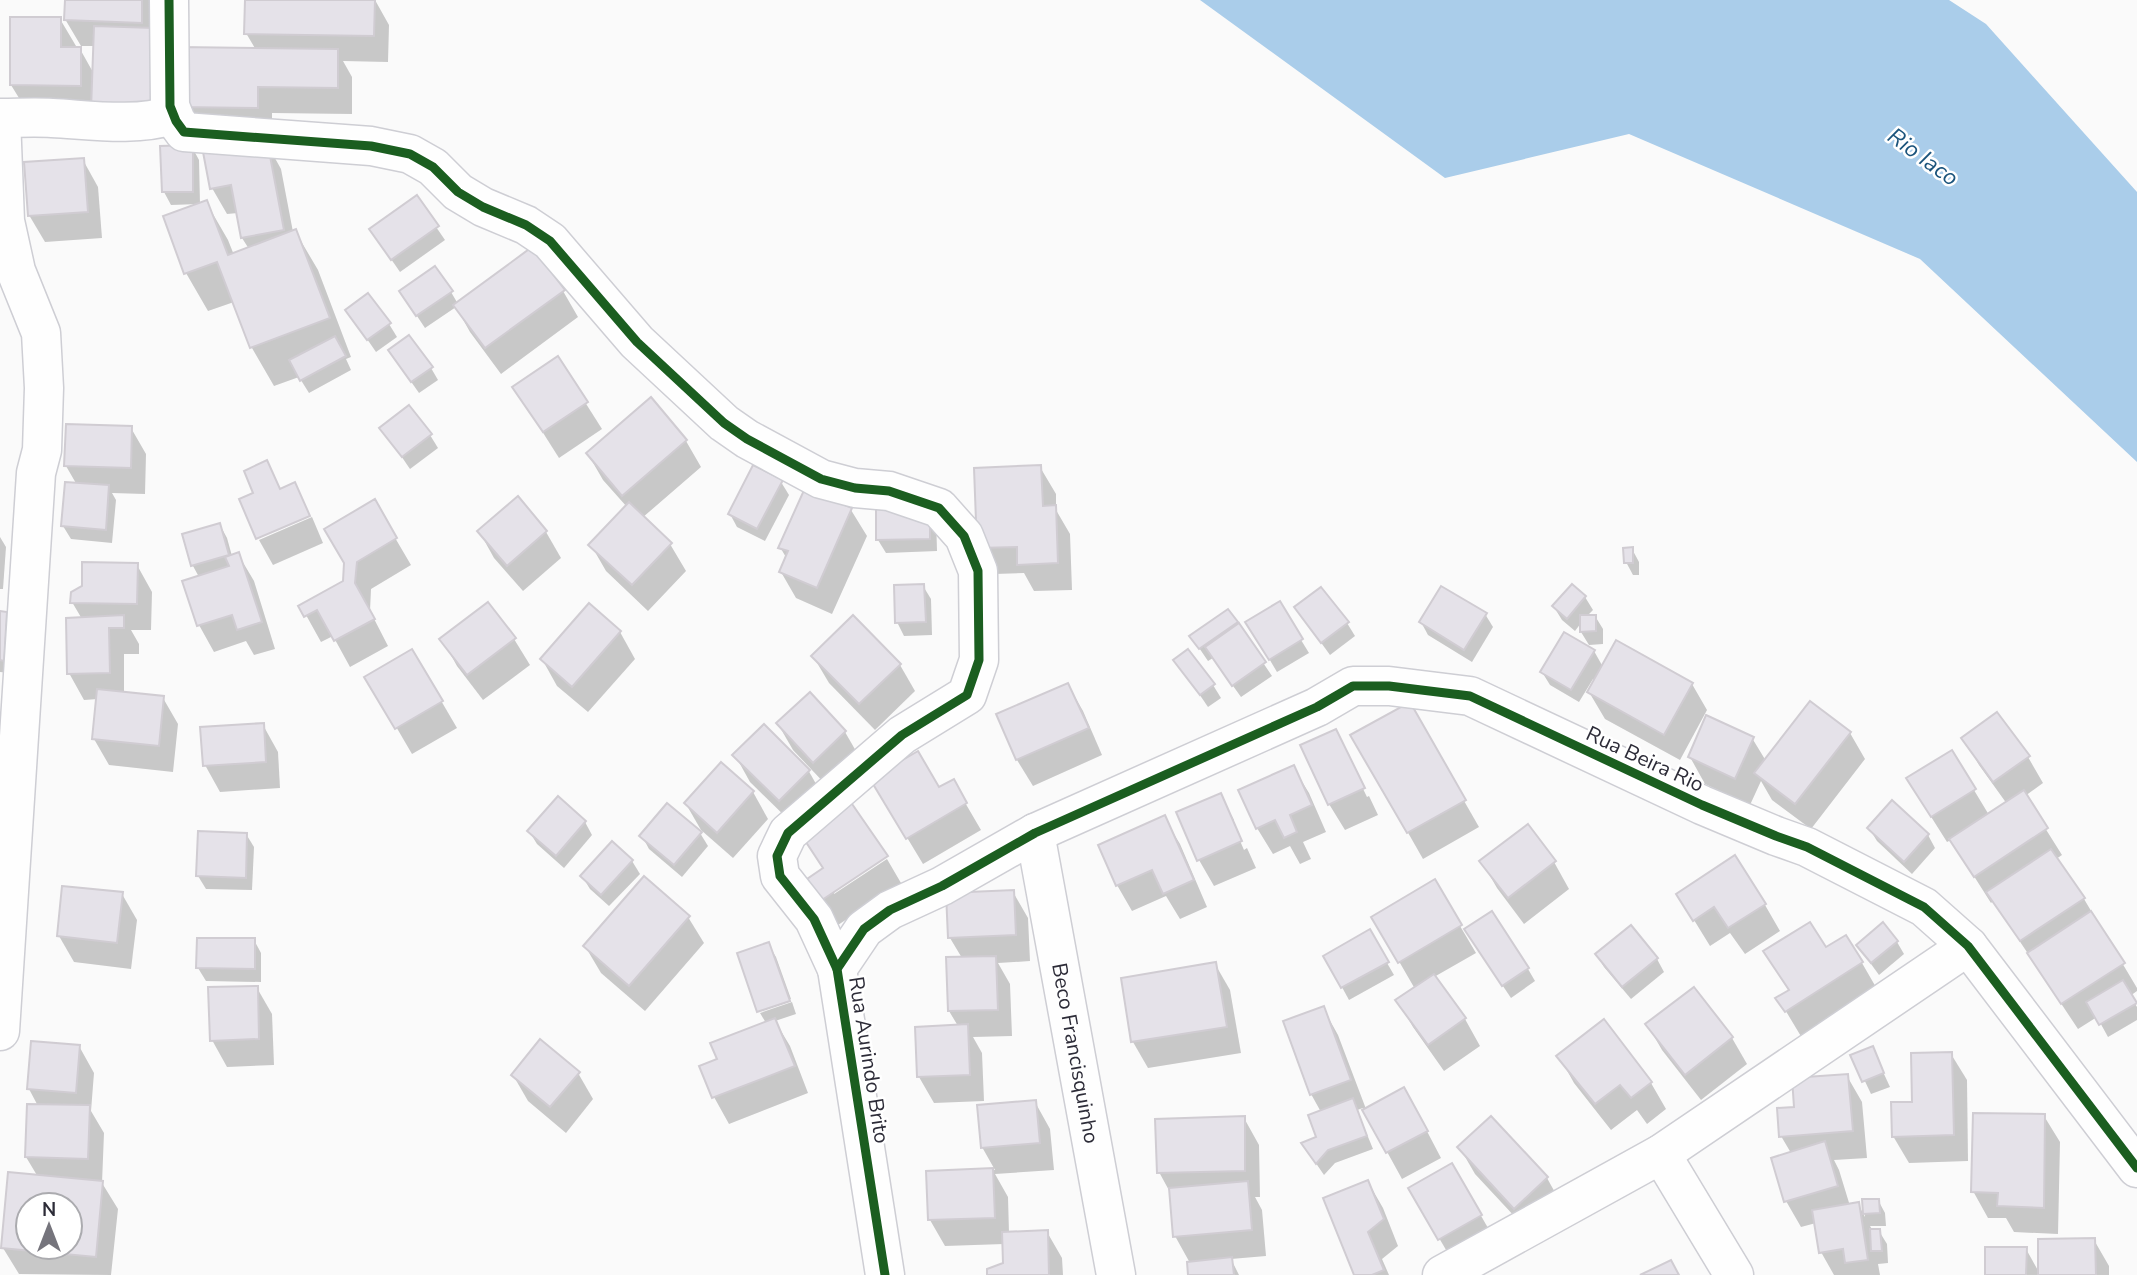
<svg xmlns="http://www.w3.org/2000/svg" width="2137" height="1275" viewBox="0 0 2137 1275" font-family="'Nunito Sans',sans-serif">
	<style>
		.water { fill: #aacdea }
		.shadow { fill: #0003; fill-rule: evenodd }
		.building { fill: #e5e2e9; stroke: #d0ccd2; stroke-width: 2; fill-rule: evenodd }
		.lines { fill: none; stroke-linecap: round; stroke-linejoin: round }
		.minor-casing { stroke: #ceced4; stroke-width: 41 }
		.minor { stroke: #fefefe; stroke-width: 38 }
		.cycleway-casing { stroke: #fff; stroke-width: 13 }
		.cycleway { stroke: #1b5e20; stroke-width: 9 }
		.labels { text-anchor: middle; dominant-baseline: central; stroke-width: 5; stroke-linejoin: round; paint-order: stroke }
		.street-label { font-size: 21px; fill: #2d2c38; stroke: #fff }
		.water-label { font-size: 23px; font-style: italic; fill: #1b547c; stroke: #fff }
	</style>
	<rect width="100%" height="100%" fill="#fafafa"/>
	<polygon class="water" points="1200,0 1949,0 1986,24 2137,192 2137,462 1920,259 1629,134 1445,178"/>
	<g class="shadow">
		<polygon points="67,0 151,0 166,138 108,136 27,111 11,85 60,19 76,46 76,49 80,49 94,74 95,46 81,46 65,19"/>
		<polygon points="247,0 375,0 389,25 388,62 343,61 352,77 352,114 272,113 272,134 195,133 180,107 256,50 246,33"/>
		<polygon points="266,142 281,169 293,232 295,231 318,270 351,357 346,359 351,370 309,393 299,377 274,386 252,348 234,302 208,311 186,273 199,204 171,205 164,192 192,147 199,160 200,204 206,202 228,240 234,255 249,249 242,238 238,213 227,214 212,188"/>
		<polygon points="83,160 98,187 102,238 45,242 29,215"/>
		<polygon points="416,198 445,240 400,272 371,230"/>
		<polygon points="563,291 578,317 501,374 470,332 456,307 425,328 409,304 451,292 458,304"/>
		<polygon points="347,310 389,324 397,337 376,352"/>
		<polygon points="557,358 602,429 559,458 514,387"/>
		<polygon points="398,363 431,368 438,380 419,393"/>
		<polygon points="131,428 146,454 145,494 112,493 116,500 112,543 71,539 63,526 77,485 66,466"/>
		<polygon points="382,428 430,435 438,448 410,469"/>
		<polygon points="686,441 701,467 642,518 670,544 686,571 648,611 606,571 591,545 627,507 603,480 588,454"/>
		<polygon points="1040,467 1056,494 1056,510 1070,534 1072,590 1034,591 1024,573 994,574 979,548"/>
		<polygon points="781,482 789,495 765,541 737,527 730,514"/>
		<polygon points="374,502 411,565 371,589 370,611 388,646 350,667 333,636 321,642 301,606 345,582"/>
		<polygon points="851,510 867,536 832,614 796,598 781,572 787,559 780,547"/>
		<polygon points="312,517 323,543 273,565 259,540"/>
		<polygon points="936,519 937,551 886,553 878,540"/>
		<polygon points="220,525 227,538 232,556 238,554 254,581 275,649 254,655 246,641 214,652 199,625 199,577 193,566 184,535"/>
		<polygon points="479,531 546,532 561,558 523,591 494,558"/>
		<polygon points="0,537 6,547 3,589 0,589"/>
		<polygon points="1632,549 1639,562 1639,575 1633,575 1626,562"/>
		<polygon points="137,565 152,592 151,630 131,630 139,644 139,654 124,654 124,693 163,698 178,724 173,772 109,765 94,739 98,699 84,700 69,673 82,619 72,602"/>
		<polygon points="923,586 931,599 932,635 904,636 897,622"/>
		<polygon points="1585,597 1593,610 1587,616 1595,616 1603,629 1603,644 1589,645 1581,632 1581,623 1575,631 1562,620 1554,607"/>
		<polygon points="1279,604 1309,653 1277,672 1248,623"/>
		<polygon points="589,605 620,632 635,659 588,712 557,686 542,659"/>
		<polygon points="1296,608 1347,623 1355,636 1330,655"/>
		<polygon points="1228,611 1272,676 1241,697 1213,658 1208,661 1191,636"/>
		<polygon points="0,613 6,613 14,626 10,673 0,672"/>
		<polygon points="1485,614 1493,627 1472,662 1428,635 1421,622"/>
		<polygon points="1565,634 1594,651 1603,667 1692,684 1707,710 1680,760 1605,719 1589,692 1596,681 1593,679 1579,702 1550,685 1542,672"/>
		<polygon points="442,639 514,639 530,665 483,700 457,666"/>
		<polygon points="412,651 457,728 412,754 367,677"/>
		<polygon points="813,656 900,665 915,691 875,730 829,683"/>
		<polygon points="1176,660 1213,685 1221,698 1208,707"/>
		<polygon points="1068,685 1083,711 1102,755 1033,786 1017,760 998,715"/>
		<polygon points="1409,705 1479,827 1423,859 1353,736"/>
		<polygon points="778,724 845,732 860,758 829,788 793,750"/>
		<polygon points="263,725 278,752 280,788 220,792 205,765"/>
		<polygon points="1335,731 1350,756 1347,756 1367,797 1369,796 1378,815 1345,830 1329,804"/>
		<polygon points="1850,733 1865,759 1811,829 1772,800 1761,781 1750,805 1705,784 1690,757 1752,738 1766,761"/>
		<polygon points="1964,739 2028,757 2043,783 2025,796 2062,855 2056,859 2084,899 2137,988 2137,991 2130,996 2137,1007 2137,1020 2108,1037 2097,1017 2078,1029 1993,901 1991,903 1951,840 1947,842 1923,804 1951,752 1989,815 2007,804 1979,765"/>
		<polygon points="735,755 807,768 824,798 795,826 750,782"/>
		<polygon points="1293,767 1309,793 1326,832 1303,842 1311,859 1300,864 1290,846 1273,854 1257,828"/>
		<polygon points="953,782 981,830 923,864 888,806 939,790"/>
		<polygon points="753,792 768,819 733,858 701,830 686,804"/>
		<polygon points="1220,795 1234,820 1231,820 1244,850 1247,848 1256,868 1214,886 1199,860"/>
		<polygon points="558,798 585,822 592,835 564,868 537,844 529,831"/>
		<polygon points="850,803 834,894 887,859 901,883 835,927 822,908 824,870 802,834"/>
		<polygon points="1164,818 1180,844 1207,907 1180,919 1166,896 1132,911 1117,885"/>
		<polygon points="1869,828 1928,835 1935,848 1912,874 1877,841"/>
		<polygon points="700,833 708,846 682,877 649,849 642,836"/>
		<polygon points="246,834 254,847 252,890 206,889 198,876"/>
		<polygon points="613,843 632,861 640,874 609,906 590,889 582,876"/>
		<polygon points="1482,862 1554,862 1569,889 1524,924 1497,888"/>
		<polygon points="1434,882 1476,953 1434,977 1465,1019 1480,1046 1444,1071 1413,1027 1398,1001 1415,989 1374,918"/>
		<polygon points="1013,892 1028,918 1030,961 998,963 1010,984 1012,1036 973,1037 982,1053 984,1101 934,1103 919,1077 958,1026 949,1011 948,959 962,958 950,938"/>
		<polygon points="122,894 137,920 131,969 74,962 59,936"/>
		<polygon points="1678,894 1765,905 1780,931 1745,954 1730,933 1710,946"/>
		<polygon points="688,917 704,943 645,1011 601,973 585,946"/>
		<polygon points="1630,927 1657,959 1664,972 1631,999 1604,967 1597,955"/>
		<polygon points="1369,932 1394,975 1349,1000 1325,956"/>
		<polygon points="254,940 261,953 261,982 206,981 198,968"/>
		<polygon points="1897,942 1904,954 1879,975 1858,946"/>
		<polygon points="1474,943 1528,969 1535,981 1511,998"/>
		<polygon points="768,944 776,957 791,999 758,1010"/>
		<polygon points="1766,952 1862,963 1877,989 1802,1038 1778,998 1790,991"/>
		<polygon points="1215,964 1230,990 1241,1053 1148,1068 1133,1042 1123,980"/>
		<polygon points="257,988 272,1014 274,1065 227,1067 212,1040"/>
		<polygon points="1693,989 1732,1038 1747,1064 1701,1100 1662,1050 1647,1024"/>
		<polygon points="792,1002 796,1014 775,1021 790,1046 808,1093 729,1124 714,1097 702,1067 719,1060 766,1023 760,1013"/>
		<polygon points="1323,1008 1338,1035 1366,1109 1419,1116 1441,1158 1402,1179 1363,1108 1357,1110 1373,1149 1335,1163 1324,1175 1311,1156 1318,1139 1321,1112 1311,1094"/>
		<path d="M79,1046L94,1073L91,1111L104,1133L102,1183L118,1209L111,1275L19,1274L3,1248L38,1177L26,1157L38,1106L29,1089ZM28,1205H70V1247H28Z"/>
		<polygon points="1872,1048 1890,1087 1871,1094 1853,1056"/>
		<polygon points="1951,1054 1967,1080 1968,1161 1909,1163 1893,1136"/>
		<polygon points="1559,1056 1651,1083 1666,1109 1647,1124 1637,1110 1611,1130 1574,1083"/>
		<polygon points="578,1073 593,1099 566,1133 528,1101 513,1075"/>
		<polygon points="1847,1076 1862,1102 1867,1158 1834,1160 1839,1170 1850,1206 1858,1204 1865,1217 1864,1201 1878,1200 1885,1213 1886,1226 1870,1226 1873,1231 1879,1231 1887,1244 1888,1263 1878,1264 1880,1275 1834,1275 1821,1252 1816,1223 1801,1227 1786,1201 1791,1153 1781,1136 1796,1109"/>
		<polygon points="1035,1102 1050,1129 1054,1170 995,1174 1008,1197 1009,1233 1047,1232 1062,1258 1063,1275 989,1275 1005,1265 1004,1244 945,1246 930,1220 928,1172 995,1170 982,1147"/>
		<polygon points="2044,1116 2060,1142 2058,1234 2014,1232 2006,1218 1988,1218 1973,1191"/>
		<polygon points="1244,1118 1259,1145 1260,1197 1255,1197 1262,1210 1266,1256 1231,1259 1239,1275 1190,1275 1190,1263 1175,1236 1171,1194 1159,1172"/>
		<polygon points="1491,1118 1547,1178 1562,1205 1531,1234 1475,1174 1460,1148"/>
		<polygon points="1452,1165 1496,1242 1455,1265 1410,1189"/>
		<polygon points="1368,1182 1383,1208 1398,1246 1382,1259 1389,1275 1356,1275"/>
		<polygon points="2094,1240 2109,1266 2109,1275 1987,1275 2026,1249 2040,1274"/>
	</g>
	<g class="building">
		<polygon points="65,0 142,0 142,23 64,20"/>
		<polygon points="245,0 375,0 374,36 244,34"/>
		<polygon points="10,17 61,17 61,47 81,47 81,86 10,85"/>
		<polygon points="94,26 154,28 152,112 91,110"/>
		<polygon points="179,47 338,49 338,88 258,87 258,108 178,107"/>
		<polygon points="267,140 284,230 241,238 231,185 210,189 203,152"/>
		<polygon points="193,145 193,192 162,192 160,146"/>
		<polygon points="84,158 88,212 28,216 24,162"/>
		<polygon points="417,195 439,226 391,260 369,229"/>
		<polygon points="207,200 228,255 296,229 330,318 250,348 217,262 184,274 163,216"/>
		<polygon points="532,247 565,290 485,348 453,305"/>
		<polygon points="435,266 453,291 416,316 399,291"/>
		<polygon points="368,293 391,323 367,340 345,310"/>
		<polygon points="409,335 433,367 411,382 388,350"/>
		<polygon points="335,336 346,356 300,381 289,360"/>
		<polygon points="558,356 588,402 543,432 512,387"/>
		<polygon points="651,397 687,440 622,496 586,453"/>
		<polygon points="409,405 432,434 402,457 379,428"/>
		<polygon points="66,424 132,426 131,468 64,466"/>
		<polygon points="267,460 280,489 295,482 310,516 256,539 239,499 253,493 244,471"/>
		<polygon points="753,465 783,480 757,529 728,514"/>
		<polygon points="1041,465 1043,506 1056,505 1058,563 1017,565 1017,547 977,548 974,468"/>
		<polygon points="65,482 109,485 106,530 61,526"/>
		<polygon points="805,488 852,508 817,588 779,572 788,551 778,548"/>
		<polygon points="518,496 547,531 507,566 477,531"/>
		<polygon points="375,499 397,538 357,562 355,583 375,619 334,641 317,610 304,617 298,606 343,581 344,563 324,529"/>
		<polygon points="629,502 672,543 632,585 588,545"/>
		<polygon points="930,505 930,539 876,540 876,506"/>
		<polygon points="220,523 229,555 191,566 182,534"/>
		<polygon points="1633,547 1633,563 1624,563 1623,548"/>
		<polygon points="239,552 262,622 237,630 232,615 197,626 182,581 229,566 225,557"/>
		<polygon points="82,562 138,563 137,604 70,603 71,592 82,586"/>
		<polygon points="924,584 926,622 895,623 894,585"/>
		<polygon points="1572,584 1586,596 1567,619 1552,606"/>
		<polygon points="1441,586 1487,613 1464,650 1419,622"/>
		<polygon points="1321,587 1349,622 1321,643 1294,607"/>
		<polygon points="1280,601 1303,639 1269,660 1245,622"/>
		<polygon points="488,602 516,638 467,675 439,639"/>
		<polygon points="589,603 621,631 572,687 540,659"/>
		<polygon points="1228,609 1238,622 1199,649 1189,636"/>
		<polygon points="0,611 7,612 4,661 0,660"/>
		<polygon points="124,615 124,628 109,628 110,673 67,674 66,618"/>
		<polygon points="853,615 901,664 859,704 811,656"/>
		<polygon points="1580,615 1596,615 1596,631 1580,632"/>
		<polygon points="1239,623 1266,662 1232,686 1205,647"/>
		<polygon points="1564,632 1595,650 1571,690 1540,672"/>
		<polygon points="1616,640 1693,683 1664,735 1587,692"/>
		<polygon points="412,649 443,701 395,729 364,677"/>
		<polygon points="1188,649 1215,684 1200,695 1173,660"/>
		<polygon points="1068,683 1089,728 1016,760 996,714"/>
		<polygon points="97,689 164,696 159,746 92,739"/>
		<polygon points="810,692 846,731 813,763 776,723"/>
		<polygon points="1810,701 1851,732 1795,804 1754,773"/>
		<polygon points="1410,702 1466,800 1407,833 1350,735"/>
		<polygon points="1997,712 2030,756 1993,782 1961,738"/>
		<polygon points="1706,715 1754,737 1735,779 1688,757"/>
		<polygon points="264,723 266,762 203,766 200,727"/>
		<polygon points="764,724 810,770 779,801 732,755"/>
		<polygon points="1336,729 1365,788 1328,805 1300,745"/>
		<polygon points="1952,750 1976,789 1931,817 1906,778"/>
		<polygon points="918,751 939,787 954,779 967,803 906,839 870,779"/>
		<polygon points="721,762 754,791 717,833 684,803"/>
		<polygon points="1294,765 1312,805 1290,815 1297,832 1284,838 1275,820 1256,829 1238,790"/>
		<polygon points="2024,790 2048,828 1974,877 1949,839"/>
		<polygon points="1221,793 1242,841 1197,861 1176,812"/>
		<polygon points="558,796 586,821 556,856 527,831"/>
		<polygon points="1892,800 1929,834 1904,862 1867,828"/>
		<polygon points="850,801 888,856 819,902 804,881 823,868 800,833"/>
		<polygon points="667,803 702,832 674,865 639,836"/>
		<polygon points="1165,815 1194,880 1163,894 1152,870 1116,886 1098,845"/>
		<polygon points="1528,824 1556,861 1508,898 1479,861"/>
		<polygon points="198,831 247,833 246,878 196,876"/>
		<polygon points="612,841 633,860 601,895 580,876"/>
		<polygon points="2051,849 2085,898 2020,941 1986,892"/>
		<polygon points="1735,855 1766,904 1728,928 1714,907 1693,921 1676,894"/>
		<polygon points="644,876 690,916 629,986 583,946"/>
		<polygon points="1435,879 1462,925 1398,963 1371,917"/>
		<polygon points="62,886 123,892 117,943 57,936"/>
		<polygon points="1014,890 1016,935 948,938 946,893"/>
		<polygon points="1492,911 1529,968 1502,986 1464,929"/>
		<polygon points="2091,911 2125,963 2061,1004 2027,953"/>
		<polygon points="1810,922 1826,947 1846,935 1863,962 1785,1012 1775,998 1789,990 1763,951"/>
		<polygon points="1883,922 1898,941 1871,963 1856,945"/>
		<polygon points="1631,925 1658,958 1622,987 1595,954"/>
		<polygon points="1370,929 1389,962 1341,988 1323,956"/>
		<polygon points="197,938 255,938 255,969 196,968"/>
		<polygon points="769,942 790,1001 757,1012 737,953"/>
		<polygon points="996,956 998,1010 948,1011 946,957"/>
		<polygon points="1216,962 1227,1027 1131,1042 1121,978"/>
		<polygon points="1434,974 1466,1018 1428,1045 1395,1000"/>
		<polygon points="2123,980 2137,1003 2099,1025 2086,1002"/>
		<polygon points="258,986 259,1039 210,1041 208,987"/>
		<polygon points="1694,987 1733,1037 1685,1075 1645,1024"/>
		<polygon points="1324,1006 1351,1080 1310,1095 1283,1021"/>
		<polygon points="775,1018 795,1066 712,1098 699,1066 717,1059 710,1043"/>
		<polygon points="1604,1019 1652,1082 1631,1098 1620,1085 1595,1104 1556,1056"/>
		<polygon points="968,1024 970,1075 917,1077 915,1027"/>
		<polygon points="540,1039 580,1072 550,1107 511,1075"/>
		<polygon points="31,1041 80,1045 76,1093 27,1089"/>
		<polygon points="1873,1046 1884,1073 1862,1082 1850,1055"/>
		<polygon points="1952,1052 1954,1135 1892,1137 1891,1102 1912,1102 1911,1053"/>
		<polygon points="1848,1074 1853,1131 1779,1137 1777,1108 1794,1107 1792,1078"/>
		<polygon points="1404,1087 1428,1131 1386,1153 1362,1110"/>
		<polygon points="1353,1098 1367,1136 1328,1150 1316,1164 1301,1143 1316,1137 1308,1115"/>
		<polygon points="1036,1100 1040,1143 981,1148 977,1105"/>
		<polygon points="27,1104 90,1105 88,1159 25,1157"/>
		<polygon points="1973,1113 2045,1114 2044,1208 1997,1206 1998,1193 1971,1192"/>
		<polygon points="1245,1116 1245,1171 1157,1173 1155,1119"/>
		<polygon points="1491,1116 1548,1177 1514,1209 1457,1147"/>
		<polygon points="1825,1141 1838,1186 1784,1202 1771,1158"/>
		<polygon points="1452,1163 1482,1215 1438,1240 1408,1188"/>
		<polygon points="993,1168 995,1218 928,1220 926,1171"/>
		<path d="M8,1172L103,1181L96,1257L1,1248ZM28,1205H70V1247H28Z"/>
		<polygon points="1368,1180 1384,1219 1368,1232 1384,1270 1372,1275 1354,1275 1323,1198"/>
		<polygon points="1248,1181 1252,1230 1173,1237 1169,1188"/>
		<polygon points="1862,1199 1879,1199 1880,1213 1863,1214"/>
		<polygon points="1859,1202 1868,1260 1845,1263 1843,1249 1819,1253 1812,1210"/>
		<polygon points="1870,1229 1880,1229 1882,1251 1871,1251"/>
		<polygon points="1048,1230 1049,1275 987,1275 987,1269 1003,1263 1002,1232"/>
		<polygon points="2095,1238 2096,1275 2038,1275 2038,1239"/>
		<polygon points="1985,1247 2027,1247 2026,1275 1985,1275"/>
		<polygon points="1232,1257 1234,1275 1188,1275 1187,1262"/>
		<polygon points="1671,1260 1679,1275 1640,1275"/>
	</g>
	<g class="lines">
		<g class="minor-casing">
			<g id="minor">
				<polyline points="169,0 170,106 176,121 184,132 371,146 410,154 433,167 458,192 483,207 526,225 550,241 637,342 724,423 747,439 821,479 855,488 889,491 939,508 964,536 978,571 979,660 967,695 902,735 788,833 777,856 780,876 814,919 837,969"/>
				<path id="s1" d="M1035,833L1116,1275"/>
				<path d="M0,1031L36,473L42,450L44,388L41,333L16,271L5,221L1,118C18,118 35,117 52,118C91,120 135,127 173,115"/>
				<polyline points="1661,1154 1734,1275"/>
				<polyline points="885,1275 837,969 864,929 890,910 942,886 1035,833 1317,707 1353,686 1389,686 1470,696 1702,805 1776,836 1807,847 1924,907 1968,946 2137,1168"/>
				<polyline points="1442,1275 1661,1154 1968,946"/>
			</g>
		</g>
		<use href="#minor" class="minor"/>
		<g class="cycleway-casing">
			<g id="cycleway">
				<polyline points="169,0 170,106 176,121 184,132 371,146 410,154 433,167 458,192 483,207 526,225 550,241 637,342 724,423 747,439 821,479 855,488 889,491 939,508 964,536 978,571 979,660 967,695 902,735 788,833 777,856 780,876 814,919 837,969"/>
				<polyline points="885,1275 837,969 864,929 890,910 942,886 1035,833 1317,707 1353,686 1389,686 1470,696 1702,805 1776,836 1807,847 1924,907 1968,946 2137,1168"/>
			</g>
		</g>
		<use href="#cycleway" class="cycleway"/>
	</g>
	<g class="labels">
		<g class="street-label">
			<text transform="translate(1645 759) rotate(25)">Rua Beira Rio</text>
			<text stroke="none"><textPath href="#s1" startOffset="224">Beco Francisquinho</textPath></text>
			<text transform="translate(869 1060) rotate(81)">Rua Aurindo Brito</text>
		</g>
		<g class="water-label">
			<text transform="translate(1923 157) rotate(36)">Rio Iaco</text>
		</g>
	</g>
	<g transform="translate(49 1226)"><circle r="33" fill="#ffffff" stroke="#ababaf" stroke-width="2"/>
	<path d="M0-5L12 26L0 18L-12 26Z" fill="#75747c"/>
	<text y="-10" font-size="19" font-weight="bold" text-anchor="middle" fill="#2d2c38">N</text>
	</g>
</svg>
